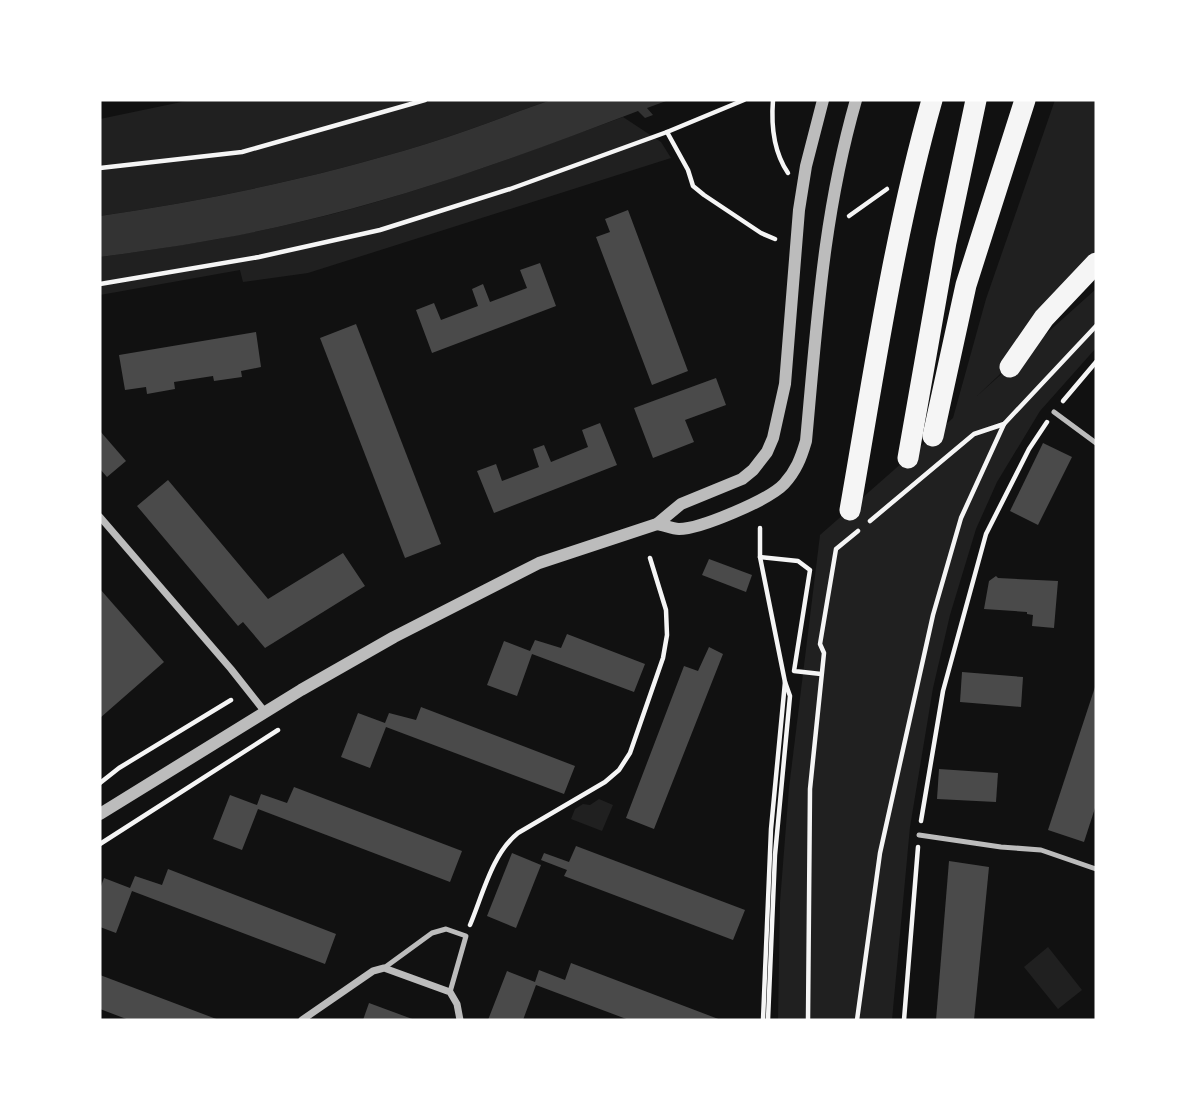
<svg xmlns="http://www.w3.org/2000/svg" width="1196" height="1120" viewBox="0 0 1196 1120" font-family="Raleway,sans-serif">
	<style>
		.green { fill: #202020 }
		.water { fill: #333 }
		.building { fill: #4a4a4a }
		.lines { fill: none; stroke-linecap: round; stroke-linejoin: round }
		.path { stroke: #f5f5f5; stroke-width: 4.5 }
		.service { stroke: #bcbcbc; stroke-width: 5 }
		.minor { stroke: #bcbcbc; stroke-width: 7 }
		.tertiary { stroke: #bcbcbc; stroke-width: 12 }
		.motorway { stroke: #f5f5f5; stroke-width: 21 }
	</style>
	<rect width="100%" height="100%" fill="#111"/>
	<g class="green">
		<path d="M191,100H551C510,114 468,131 426,144C319,177 210,200 100,216V119Z"/>
		<polygon points="1055,100 1096,100 1096,264 1018,357 977,396 1096,289 1096,348 1040,411 997,482 976,529 950,615 933,688 910,827 892,1020 778,1020 780,902 789,788 820,535 953,418 986,299"/>
		<path d="M623,117L661,142L671,158L308,273L243,282L240,270L100,295V257C166,248 233,238 299,222C409,197 517,156 623,117Z"/>
		<polygon points="599,799 613,805 602,831 571,819 575,809 583,804 590,805"/>
		<polygon points="1048,947 1082,990 1058,1009 1024,967"/>
	</g>
	<path class="water" d="M551,100H669L647,108L653,115L645,118L638,111C528,153 415,195 299,222C234,238 167,248 100,257V216C210,200 319,177 426,144C468,131 510,114 551,100Z"/>
	<g class="building">
		<polygon points="628,210 688,371 652,385 596,237 610,232 605,219"/>
		<polygon points="540,263 556,306 432,353 416,310 434,303 441,320 478,306 472,289 483,284 490,302 527,288 520,270"/>
		<polygon points="356,324 441,544 405,558 320,338"/>
		<polygon points="256,332 261,367 241,371 242,377 214,381 213,376 174,382 175,389 147,394 146,387 125,390 119,355"/>
		<polygon points="716,378 726,405 685,420 694,442 653,458 634,408"/>
		<polygon points="600,423 617,465 494,513 477,471 496,464 502,481 539,467 533,449 544,445 551,462 588,447 582,430"/>
		<polygon points="100,431 126,461 107,477 100,469"/>
		<polygon points="1043,443 1072,457 1038,525 1010,511"/>
		<polygon points="168,480 268,599 343,553 365,586 265,648 243,622 238,626 137,506"/>
		<polygon points="709,559 752,575 746,592 702,575"/>
		<polygon points="996,576 998,578 1058,581 1054,628 1032,626 1033,615 1027,614 1027,612 984,609 989,581"/>
		<polygon points="100,589 164,662 100,718"/>
		<polygon points="567,634 645,664 634,692 532,654 517,696 487,685 504,641 530,651 535,640 561,648"/>
		<polygon points="709,647 723,654 654,829 626,818 684,666 698,671"/>
		<polygon points="962,672 1023,677 1021,707 960,702"/>
		<polygon points="1096,684 1096,805 1084,842 1048,830"/>
		<polygon points="421,707 575,766 564,794 386,727 370,768 341,757 358,713 385,723 389,713 416,720"/>
		<polygon points="939,769 998,773 996,802 937,799"/>
		<polygon points="294,787 462,851 450,882 258,809 242,850 213,839 230,795 257,805 261,794 287,803"/>
		<polygon points="576,846 745,910 733,940 564,876 567,870 541,860 544,853 569,862"/>
		<polygon points="512,853 541,865 516,928 487,916"/>
		<polygon points="949,861 989,867 974,1020 936,1020"/>
		<polygon points="168,869 336,934 325,964 132,891 116,933 100,927 100,889 104,878 130,888 135,876 162,885"/>
		<polygon points="571,963 721,1020 629,1020 536,985 523,1020 488,1020 507,971 535,982 539,970 565,980"/>
		<polygon points="100,975 219,1020 129,1020 100,1009"/>
		<polygon points="369,1003 415,1020 363,1020"/>
	</g>
	<g class="lines">
		<g class="path">
			<path d="M773,100C771,125 773,151 788,173"/>
			<polyline points="667,132 688,170 693,186 704,195 761,233 775,239"/>
			<polyline points="100,168 242,152 425,100"/>
			<polyline points="849,216 887,189"/>
			<polyline points="100,284 259,257 380,230 510,189 667,132 744,100"/>
			<polyline points="1063,401 1096,362"/>
			<polyline points="870,521 974,434 1004,424"/>
			<polyline points="760,528 760,557 785,682 771,829 763,1020"/>
			<polyline points="760,557 798,561 810,570 794,671 821,674"/>
			<polyline points="100,783 119,768 231,700"/>
			<polyline points="921,821 943,691 986,534 1029,449 1047,422"/>
			<polyline points="100,844 278,730"/>
			<path d="M470,925C483,894 492,854 518,833L605,782L619,770L630,753L663,658L667,635L666,610L650,558"/>
			<polyline points="768,1020 775,855 790,696 785,682"/>
			<polyline points="808,1020 810,789 824,653 820,644 836,549 858,531"/>
			<polyline points="857,1020 880,853 933,615 961,518 1004,424 1096,326"/>
			<polyline points="904,1020 918,847"/>
		</g>
		<g class="service">
			<polyline points="1054,412 1096,443"/>
			<polyline points="919,835 1001,847 1041,850 1096,869"/>
			<polyline points="384,968 432,933 446,929 466,936 450,992"/>
		</g>
		<g class="minor">
			<polyline points="100,517 231,669 265,712"/>
			<polyline points="302,1020 373,971 384,968 450,992 457,1004 460,1020"/>
		</g>
		<g class="tertiary">
			<path d="M657,524C664,525 672,529 679,529C700,529 769,500 784,484C796,471 801,458 806,441C817,323 823,215 856,100"/>
			<polyline points="100,814 301,690 394,637 539,563 657,524 681,504 742,479 753,470 767,452 773,438 785,384 799,210 806,166 823,100"/>
		</g>
		<g class="motorway">
			<polyline points="1010,367 1044,318 1096,263"/>
			<polyline points="933,436 966,285 1025,100"/>
			<polyline points="908,458 946,242 976,100"/>
			<path d="M850,510C874,373 894,234 932,100"/>
		</g>
	</g>
	<rect width="1196" height="1120" fill="none" stroke="#ffffff" stroke-width="203"/>
</svg>
